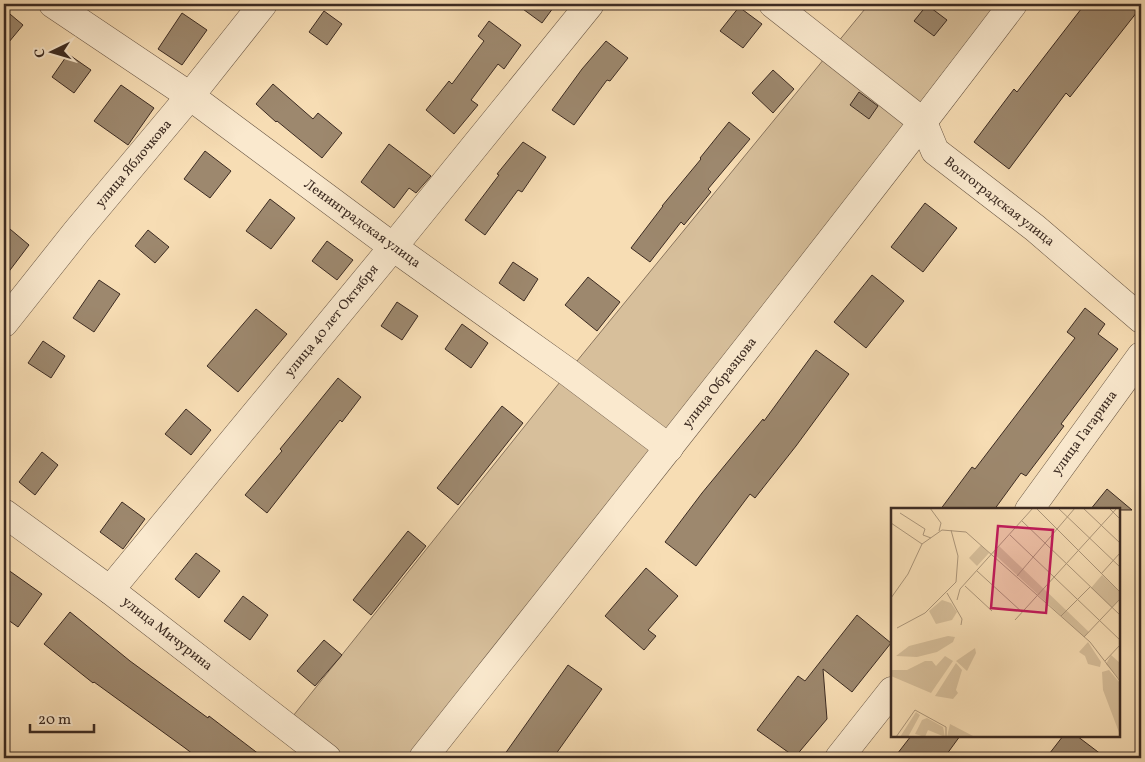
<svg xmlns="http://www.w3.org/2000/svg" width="1145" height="762" viewBox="0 0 1145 762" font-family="Vollkorn,serif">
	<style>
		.green { fill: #d7bf9b; stroke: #8a755e }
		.building { fill: #9d886e; stroke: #3c2b22 }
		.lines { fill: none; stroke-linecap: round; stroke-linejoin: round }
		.minor-casing { stroke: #6b5846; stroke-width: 29 }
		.minor { stroke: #fae9ce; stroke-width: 28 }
		.labels { text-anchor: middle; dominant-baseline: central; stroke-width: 4.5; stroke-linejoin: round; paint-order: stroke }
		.street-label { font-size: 14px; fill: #3c2b22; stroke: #fae9ce }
		.inset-road { fill: none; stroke: #ac967a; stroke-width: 1 }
		.view { fill: #c2185b; fill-opacity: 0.15; stroke: #c2185b; stroke-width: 2.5 }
		.inset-edge { fill: none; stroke: #3c2b22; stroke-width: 2.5 }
	</style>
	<rect width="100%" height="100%" fill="#f7ddb4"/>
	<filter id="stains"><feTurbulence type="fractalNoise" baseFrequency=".004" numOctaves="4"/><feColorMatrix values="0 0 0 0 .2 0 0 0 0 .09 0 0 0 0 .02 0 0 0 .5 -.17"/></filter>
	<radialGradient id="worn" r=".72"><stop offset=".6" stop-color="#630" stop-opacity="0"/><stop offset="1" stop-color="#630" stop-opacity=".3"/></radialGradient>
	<polygon class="green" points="869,4 1013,4 423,758 327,758 285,726 568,372"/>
	<g class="building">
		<polygon points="516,4 556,4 542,23"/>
		<polygon points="1085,4 1141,4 1141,7 1070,97 1066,93 1009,169 974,142 1014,89 1017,92"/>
		<polygon points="927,5 947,20 934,36 914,21"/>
		<polygon points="739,7 762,24 743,48 720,31"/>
		<polygon points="4,9 23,25 4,48"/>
		<polygon points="324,11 342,24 327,45 309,32"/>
		<polygon points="182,13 207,30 182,65 158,49"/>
		<polygon points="489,21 521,45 504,69 498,64 471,100 478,105 454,134 426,110 449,81 452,84 484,41 478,36"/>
		<polygon points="606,41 628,58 610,81 607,80 574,125 552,110 582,69"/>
		<polygon points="68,54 91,70 74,93 52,77"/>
		<polygon points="773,70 794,89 773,113 752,93"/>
		<polygon points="273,84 313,119 318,113 342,133 322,158 277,121 276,122 256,104"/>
		<polygon points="121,85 154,108 128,145 94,121"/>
		<polygon points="859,92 878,106 869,119 850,105"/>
		<polygon points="729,122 750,139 708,189 711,192 684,225 681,222 650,262 631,248 663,206 662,206 701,159 700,158"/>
		<polygon points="523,142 546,157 522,192 518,190 485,235 465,220 499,175 497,174"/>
		<polygon points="389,144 431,176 416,193 409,188 394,208 361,182"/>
		<polygon points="205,151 231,171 210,198 184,179"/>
		<polygon points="270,199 295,218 271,249 246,231"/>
		<polygon points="925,203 957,228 923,272 891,247"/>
		<polygon points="4,224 29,245 4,278"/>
		<polygon points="148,230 169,247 155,263 135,246"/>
		<polygon points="327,241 353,260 337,280 312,261"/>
		<polygon points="513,262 538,279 524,301 499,283"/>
		<polygon points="872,275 904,301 866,348 834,322"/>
		<polygon points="588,277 620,302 597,331 565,305"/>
		<polygon points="99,280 120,294 94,332 73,318"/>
		<polygon points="397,302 418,316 402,340 381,326"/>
		<polygon points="1085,308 1105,324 1098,334 1118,349 1061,424 1064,426 1026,476 1021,473 994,510 940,510 972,467 975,469 1075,338 1067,332"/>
		<polygon points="256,309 287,334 238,392 207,366"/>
		<polygon points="462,324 488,343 471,368 445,349"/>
		<polygon points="43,341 65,356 51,378 28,363"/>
		<polygon points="816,350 849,374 796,446 755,498 750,494 696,566 665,542 702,493 763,419 764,421"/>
		<polygon points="338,378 361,397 342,422 340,420 267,513 245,495 282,451 280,449 299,426"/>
		<polygon points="502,406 523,423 458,505 437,488"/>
		<polygon points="186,409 211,430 191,455 165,434"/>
		<polygon points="42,452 58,465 35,495 19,482"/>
		<polygon points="1107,489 1132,510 1090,510"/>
		<polygon points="122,502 145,519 123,549 100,532"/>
		<polygon points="408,531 426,546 371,615 353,600"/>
		<polygon points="196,553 220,571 199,598 175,579"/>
		<polygon points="4,567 42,594 18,627 4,617"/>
		<polygon points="646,568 678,596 648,630 656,636 644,650 605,616"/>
		<polygon points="243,596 268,615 250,640 224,621"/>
		<polygon points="70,612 130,661 208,718 209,716 264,758 198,758 185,748 94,682 93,683 44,644"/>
		<polygon points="857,615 891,643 852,692 823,669 827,719 795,757 757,730 798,676 805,681"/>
		<polygon points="324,640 342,655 315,686 297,671"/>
		<polygon points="568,665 602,689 553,758 502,758"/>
		<polygon points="911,736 960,736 944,758 894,758"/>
		<polygon points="1063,736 1077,736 1106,758 1046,758"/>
	</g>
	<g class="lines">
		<g class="minor-casing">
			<g id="minor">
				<polyline points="53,4 190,96 393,247 568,372 669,448"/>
				<polyline points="773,4 923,122 935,151 1035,228 1141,319"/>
				<polyline points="4,323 77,231 190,96 263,4"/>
				<polyline points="1029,510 1141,356"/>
				<polyline points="4,513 110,590 327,758"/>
				<polyline points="110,590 393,247 590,4"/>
				<path d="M423,758C621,508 820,258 1013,4"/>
				<polyline points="839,758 892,691"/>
			</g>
		</g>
		<use href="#minor" class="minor"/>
	</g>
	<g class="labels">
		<g class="street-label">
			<text transform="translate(134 164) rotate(-50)">улица Яблочкова</text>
			<text transform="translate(999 202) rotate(38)">Волгоградская улица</text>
			<text transform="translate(362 224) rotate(36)">Ленинградская улица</text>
			<text transform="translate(332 321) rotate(-51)">улица 40 лет Октября</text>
			<text transform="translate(720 383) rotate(-52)">улица Образцова</text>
			<text transform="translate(1085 433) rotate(-54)">улица Гагарина</text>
			<text transform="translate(167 634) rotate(38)">улица Мичурина</text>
		</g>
	</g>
	<g transform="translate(891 508)">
		<rect width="229" height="229" fill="#f7ddb4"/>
		<path d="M90,37L98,45L86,58L78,50ZM108,38L198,124L193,129L102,45ZM211,67L229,84V91L221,100L200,80ZM51,92L60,95L66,104L61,112L45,116L38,103ZM57,128L64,129L62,134L46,144L26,149L5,148L18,138ZM197,134L210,154L209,159L197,156L194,148L188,144ZM84,140L85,145L76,163L65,153ZM220,147L229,155V172L215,156ZM54,148L62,153L40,185L0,168V162H16L34,153H41L45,158ZM65,155L71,162L65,182L67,185L62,191L44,188ZM218,162L229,175V227L212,182L211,164ZM25,204L29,207L17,229H9ZM36,210L52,219L54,229L37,222L34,229L24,226L31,212ZM59,216L84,229H56Z" fill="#d7bf9b"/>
		<path class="inset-road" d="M39,0L50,15L48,23M145,0L229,84M167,0L229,59M192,0L229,35M218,0L229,11M9,5L34,21L32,27L40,30M131,13L229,107M0,15L31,36M119,27L229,132M86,63L131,104M210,66L229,45M126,68L184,0M74,78L101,103M56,85L71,111L70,117M0,90L17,66L31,36L51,22L75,24L199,134L229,173M66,92L69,81L142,0M170,108L199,79M124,112L226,0M6,120L34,105L65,74L67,48L60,22M193,129L229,91M214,153L229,137M5,229L24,202L55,219V229"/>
		<path class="view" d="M107,18L162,22L155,105L100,100Z"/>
		<rect width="229" height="229" class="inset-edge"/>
	</g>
	<rect width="1145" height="762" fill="none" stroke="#f7ddb4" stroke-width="20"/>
	<rect x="5" y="5" width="1135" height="752" fill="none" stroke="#3c2b22" stroke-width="2.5"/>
	<rect x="10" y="10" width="1125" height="742" fill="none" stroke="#3c2b22"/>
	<g transform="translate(52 52) rotate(265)" stroke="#fae9ce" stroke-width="4" paint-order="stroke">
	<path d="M0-4L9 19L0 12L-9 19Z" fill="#3c2b22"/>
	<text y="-8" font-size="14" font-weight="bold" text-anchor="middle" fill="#3c2b22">С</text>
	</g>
	<path d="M30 724v8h64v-8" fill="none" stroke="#3c2b22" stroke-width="2.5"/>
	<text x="38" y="724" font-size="15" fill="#3c2b22" stroke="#fae9ce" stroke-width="4" paint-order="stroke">20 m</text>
	<rect width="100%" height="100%" filter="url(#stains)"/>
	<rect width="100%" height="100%" fill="url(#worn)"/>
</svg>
